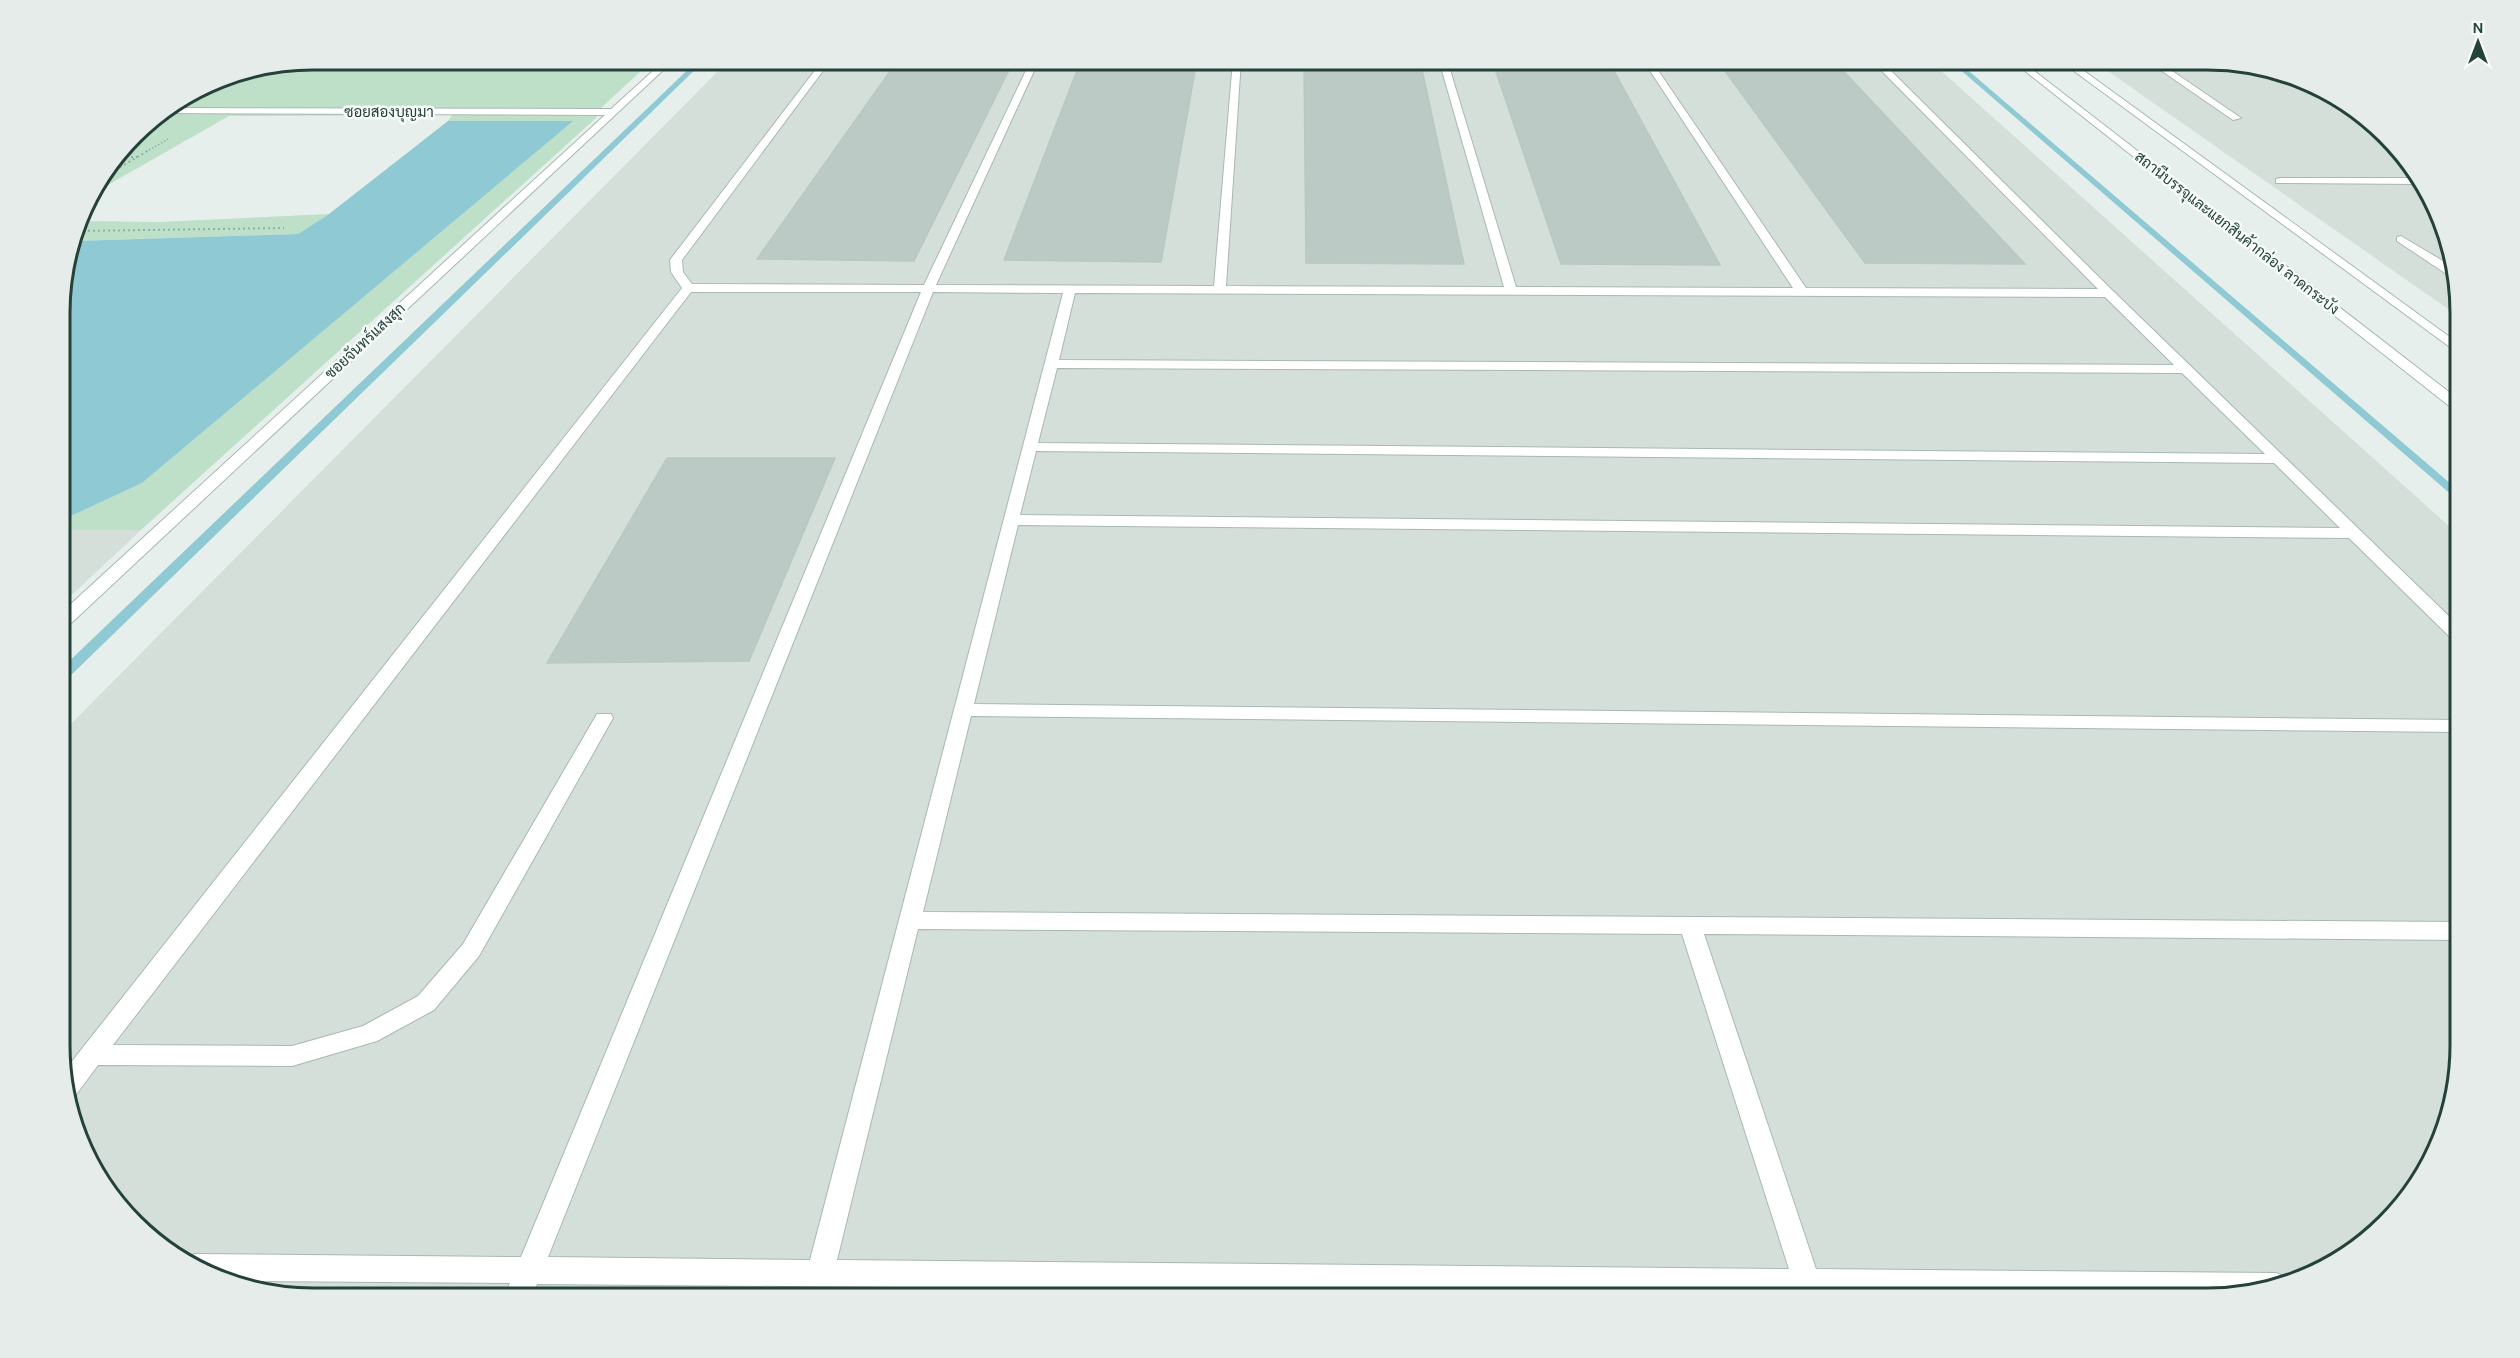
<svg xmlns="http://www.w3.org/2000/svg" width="2520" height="1358" viewBox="0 0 2520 1358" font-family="Karla,Sarabun,sans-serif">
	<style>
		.built { fill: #d4dfda }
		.green { fill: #bfe0c8 }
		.water { fill: #8ec9d4 }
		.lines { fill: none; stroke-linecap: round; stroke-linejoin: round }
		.stream { fill: #8ec9d4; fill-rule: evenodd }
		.building { fill: #bbcac4; stroke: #b8c9c2; stroke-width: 1.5 }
		.lane-casing { stroke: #a8b8b2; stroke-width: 2 }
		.street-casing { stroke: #a8b8b2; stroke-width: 2 }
		.path-far1 { stroke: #86b3a5; stroke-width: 1.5; stroke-dasharray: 1.5 2; stroke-linecap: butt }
		.path { stroke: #86b3a5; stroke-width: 2; stroke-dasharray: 2 3; stroke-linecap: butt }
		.lane { fill: #fff; fill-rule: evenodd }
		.street { fill: #fff; fill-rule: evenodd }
		.labels { text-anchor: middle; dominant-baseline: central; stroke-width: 5; stroke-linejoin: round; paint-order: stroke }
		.far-street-label { font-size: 15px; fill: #24423a; stroke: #f7fbf9 }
		.rim { fill: none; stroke: #24423a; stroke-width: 3 }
	</style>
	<rect width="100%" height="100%" fill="#e6efeb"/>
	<g class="built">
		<polygon points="729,60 1929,60 2459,535 2460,1044 2434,1157 2397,1212 2347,1255 2287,1285 2222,1297 314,1298 201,1272 147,1235 103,1185 62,1078 61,734"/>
		<polygon points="2092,60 2206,60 2319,86 2374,123 2417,173 2458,281 2458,316"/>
		<polygon points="61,530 141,530 61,605"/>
	</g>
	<g class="green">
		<polygon points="314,60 653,60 603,106 596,118 141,530 61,530 61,516 71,516 142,483 572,121 448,121 452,115 229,116 92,194 146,123 217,79"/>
		<polygon points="329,214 298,234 76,241 81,221 160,222"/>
	</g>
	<polygon class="water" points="448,121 573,121 142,483 71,516 61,516 61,297 76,241 298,234 329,214"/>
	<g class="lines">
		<g class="stream">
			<polygon points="698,60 705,60 66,680 61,681 61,669"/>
			<polygon points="1949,60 1956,60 2458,490 2458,498 2454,497"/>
		</g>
	</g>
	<g class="building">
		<polygon points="898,60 1014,60 914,261 757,259"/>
		<polygon points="1081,60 1197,60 1161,262 1004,260"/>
		<polygon points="1304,60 1420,60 1464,264 1306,263"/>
		<polygon points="1492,60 1608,60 1720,265 1561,264"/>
		<polygon points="1717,60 1833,60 2025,264 1865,263"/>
		<polygon points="667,458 835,458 749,661 547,663"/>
	</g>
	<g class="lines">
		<g class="lane-casing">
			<g id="lane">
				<path d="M823,60H831L682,260L683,272L692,284L924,285L1031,60H1039L936,285L1214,286L1233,60H1241L1226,286L1504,287L1439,60H1447L1516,287L1793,288L1643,60H1651L1806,288L2098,289L1871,60H1880L2112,290L2459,626V641L2453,640L2349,538L1018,525L974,704L2459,720V732L971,716L923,912L2460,922V940L1704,934L1816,1269L2276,1273L2286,1277L2288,1284L2222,1297L1798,1298L1165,1290V1298H1137L1138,1289L537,1284L532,1298H504L510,1283L240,1281L201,1272L184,1260L194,1254L521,1257L921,292H691L113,1045L292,1046L363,1026L418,996L463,944L597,714H611L613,718L479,956L434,1010L377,1041L292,1066L98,1065L75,1096L70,1097L62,1074L682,288L671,272L670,260ZM933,292L1063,293L810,1260L548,1257ZM1075,293L2105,297L2174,365L1059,360ZM1057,368L2182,373L2265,454L1038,443ZM1036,451L2274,463L2340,528L1020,515ZM918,929L1682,934L1789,1269L837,1260Z"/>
				<polygon points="2146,60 2156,60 2241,118 2233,120"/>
				<polygon points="2280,178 2419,178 2421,184 2276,183 2276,179"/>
				<polygon points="2401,236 2453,267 2456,277 2451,277 2397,241 2397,237"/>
			</g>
		</g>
		<g class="street-casing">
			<g id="street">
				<polygon points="665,60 674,60 67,627 61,628 61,613 605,115 162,113 170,108 611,109"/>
				<polygon points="2011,60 2020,60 2458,399 2458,410 2453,409"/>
				<polygon points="2059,60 2069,60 2458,343 2458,353"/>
			</g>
		</g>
		<polyline class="path-far1" points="146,152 168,139"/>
		<g class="path">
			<polyline points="121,157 137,157"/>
			<polyline points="107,175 149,150"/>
			<polyline points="78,231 284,228"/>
		</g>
		<use href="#lane" class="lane"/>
		<use href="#street" class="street"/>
	</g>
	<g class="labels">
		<g class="far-street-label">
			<text x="389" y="112">ซอยสองบุญมา</text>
			<text transform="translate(2237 233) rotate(38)">สถานีบรรจุและแยกสินค้ากล่อง ลาดกระบัง</text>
			<text transform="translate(365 341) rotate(-43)">ซอยจันทร์แสงสุก</text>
		</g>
	</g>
	<path d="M0 0H2520V1358H0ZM313 70H2207A243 243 0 0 1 2450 313V1045A243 243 0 0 1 2207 1288H313A243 243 0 0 1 70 1045V313A243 243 0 0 1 313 70Z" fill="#e6ecea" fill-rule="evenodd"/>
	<path class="rim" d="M313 70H2207A243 243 0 0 1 2450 313V1045A243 243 0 0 1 2207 1288H313A243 243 0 0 1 70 1045V313A243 243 0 0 1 313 70Z"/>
	<g transform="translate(2478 42)" stroke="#f7fbf9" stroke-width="4.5" paint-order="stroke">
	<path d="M0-4.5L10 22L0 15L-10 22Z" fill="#24423a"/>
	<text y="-9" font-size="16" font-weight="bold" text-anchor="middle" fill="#24423a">N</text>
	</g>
</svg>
